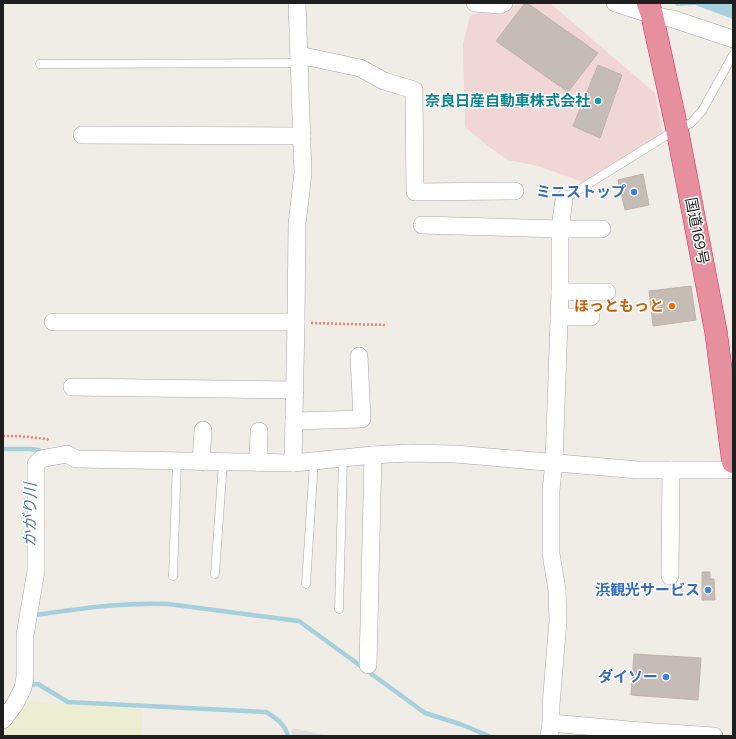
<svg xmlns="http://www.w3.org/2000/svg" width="736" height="739" viewBox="0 0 736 739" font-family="Figtree,'Noto Sans JP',sans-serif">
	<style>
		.commercial { fill: #f0d7d5 }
		.farmland { fill: #eceed1 }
		.parking { fill: #dfdfdf }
		.water { fill: #a7d0dd }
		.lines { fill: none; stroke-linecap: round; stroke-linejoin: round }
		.stream { stroke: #a7d0dd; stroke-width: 4.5 }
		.building { fill: #c4bcb5; stroke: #c1b3a8 }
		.lane-casing { stroke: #a6a6a6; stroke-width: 9 }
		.street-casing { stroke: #a6a6a6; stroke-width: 18 }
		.highway-casing { stroke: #d82863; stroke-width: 23 }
		.path { stroke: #f77e6f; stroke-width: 2.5; stroke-dasharray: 2 2; stroke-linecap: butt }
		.lane { stroke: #fff; stroke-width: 8 }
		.street { stroke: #fff; stroke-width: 17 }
		.highway { stroke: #e68f9e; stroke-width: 22 }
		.culture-dot { fill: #0f9aa8; stroke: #fff; stroke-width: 1.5 }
		.shop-dot { fill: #3f7fe0; stroke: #fff; stroke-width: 1.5 }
		.food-dot { fill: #e8710a; stroke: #fff; stroke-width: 1.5 }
		.labels { text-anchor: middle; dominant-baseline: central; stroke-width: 3; stroke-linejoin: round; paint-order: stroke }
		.culture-label { font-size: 15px; font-weight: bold; fill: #0d838f; stroke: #fff; text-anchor: end }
		.shop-label { font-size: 15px; font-weight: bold; fill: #366cbe; stroke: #fff; text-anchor: end }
		.street-label { font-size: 15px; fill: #1f1f1f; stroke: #fff }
		.food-label { font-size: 15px; font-weight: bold; fill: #c56008; stroke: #fff; text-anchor: end }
		.water-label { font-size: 16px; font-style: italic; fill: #4a77a6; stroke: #fff }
	</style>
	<rect width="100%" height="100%" fill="#f0ece6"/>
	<polygon class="commercial" points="525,3 550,3 655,93 663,136 586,183 538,166 508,160 488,146 465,127 463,44 470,15"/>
	<polygon class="farmland" points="27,701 142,709 142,736 3,736 3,730 14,722"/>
	<polygon class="parking" points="292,728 329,736 292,736"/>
	<polygon class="water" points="673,3 733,3 733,19 695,5 677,6"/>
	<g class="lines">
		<g class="stream">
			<polyline points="3,449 30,449 39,450 40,456"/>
			<path d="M34,615C79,609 123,602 168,604L299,621L425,713L460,724L489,736"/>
			<path d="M30,681L29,685L38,684L68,702L266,712C276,718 285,724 288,736"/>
		</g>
	</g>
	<g class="building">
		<polygon points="525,3 527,3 598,53 568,92 496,41"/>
		<polygon points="598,65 622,75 600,138 573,126"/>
		<polygon points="643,174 649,205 625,210 618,180"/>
		<polygon points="691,286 696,320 653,326 649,291"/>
		<polygon points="702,572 710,572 710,579 714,579 715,600 702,600"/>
		<polygon points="634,654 701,658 698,700 631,695"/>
	</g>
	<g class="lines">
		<g class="lane-casing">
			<g id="lane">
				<polyline points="40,64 299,63"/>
				<polyline points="564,199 677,129 691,123 702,111 733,55"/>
				<polyline points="215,574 223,462"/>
				<polyline points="173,576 177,461"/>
				<polyline points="306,584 314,461"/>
				<polyline points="339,609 343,458"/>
			</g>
		</g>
		<g class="street-casing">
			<g id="street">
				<polyline points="475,3 499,5 504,3"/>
				<polyline points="615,3 652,15 673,19 733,39"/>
				<polyline points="299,55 360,68 384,81 414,90 415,192 515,191"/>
				<polyline points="82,135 302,136"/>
				<polyline points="422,225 560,229 602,229"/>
				<polyline points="560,292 607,292"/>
				<polyline points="559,317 591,317"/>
				<polyline points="53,322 296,322"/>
				<polyline points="72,387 295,390"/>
				<polyline points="294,421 362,419 359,356"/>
				<polyline points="201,462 203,430"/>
				<polyline points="258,462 259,431"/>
				<polyline points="293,463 296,322 297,224 303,173 297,3"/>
				<polyline points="670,576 671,470"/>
				<polyline points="368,665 373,455"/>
				<polyline points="3,720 15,704 23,688 25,677 25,635 36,571 36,464 41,459 67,454 76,459 293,463 373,455 409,453 455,454 638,470 733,470"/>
				<polyline points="551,723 641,731 714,736"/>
				<polyline points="549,736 551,723 551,705 558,621 557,590 551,554 551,490 554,462 560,292 560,229 564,199"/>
			</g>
		</g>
		<g class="highway-casing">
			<polyline id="highway" points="648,3 652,15 677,129 716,332 733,462"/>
		</g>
		<g class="path">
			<polyline points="311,323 386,325"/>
			<polyline points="3,436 19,436 47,439 50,441"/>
		</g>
		<use href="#lane" class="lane"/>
		<use href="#street" class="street"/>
		<use href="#highway" class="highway"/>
	</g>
	<circle class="culture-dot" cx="598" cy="101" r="4"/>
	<g class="shop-dot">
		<circle cx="634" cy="192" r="4"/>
		<circle cx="708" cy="590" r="4"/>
		<circle cx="666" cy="677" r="4"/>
	</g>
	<circle class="food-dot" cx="672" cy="306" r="4"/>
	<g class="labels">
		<g class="culture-label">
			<text x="590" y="101">奈良日産自動車株式会社</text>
		</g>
		<g class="shop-label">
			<text x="626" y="192">ミニストップ</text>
			<text x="700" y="590">浜観光サービス</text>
			<text x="658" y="677">ダイソー</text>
		</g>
		<g class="street-label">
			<text transform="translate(697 231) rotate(79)">国道169号</text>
		</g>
		<g class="food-label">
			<text x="664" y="306">ほっともっと</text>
		</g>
		<g class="water-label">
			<text transform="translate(30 515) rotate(-89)">かがり川</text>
		</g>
	</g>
	<rect width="736" height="739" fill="none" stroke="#1f1f1f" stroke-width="8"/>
</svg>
